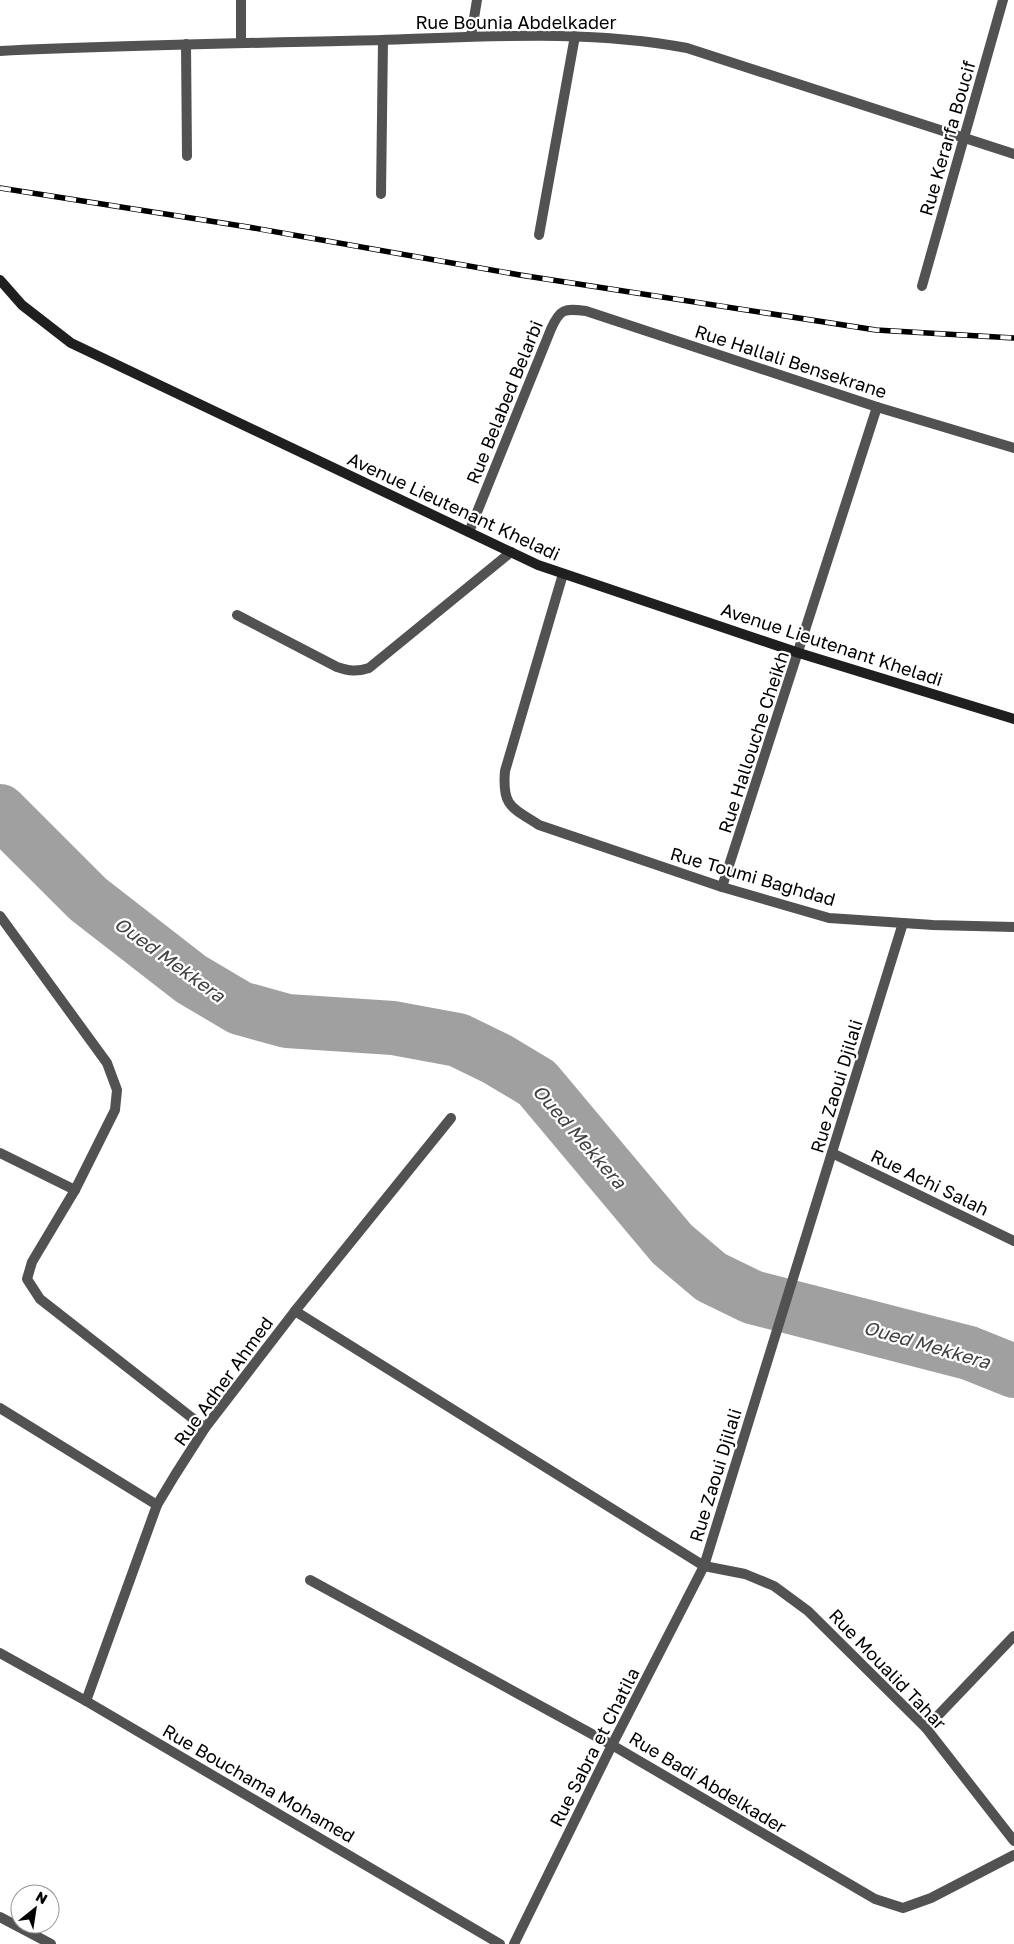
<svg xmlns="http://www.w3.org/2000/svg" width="1014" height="1944" viewBox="0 0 1014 1944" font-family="'Golos Text',sans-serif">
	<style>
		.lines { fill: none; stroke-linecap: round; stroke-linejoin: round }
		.river { stroke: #a0a0a0; stroke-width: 54 }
		.minor { stroke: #525252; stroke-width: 10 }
		.tertiary { stroke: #525252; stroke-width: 10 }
		.secondary { stroke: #1f1f1f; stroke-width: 10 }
		.rail-casing { stroke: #000; stroke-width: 5.5 }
		.rail { stroke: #fff; stroke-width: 4; stroke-dasharray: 11; stroke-linecap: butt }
		.labels { text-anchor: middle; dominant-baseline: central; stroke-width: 4.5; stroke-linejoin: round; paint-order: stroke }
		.street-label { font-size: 18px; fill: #000; stroke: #fff }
		.water-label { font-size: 19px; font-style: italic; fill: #414141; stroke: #fff }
	</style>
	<rect width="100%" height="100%" fill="#fff"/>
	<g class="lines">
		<polyline class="river" points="0,811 88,899 191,979 240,1008 287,1021 393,1028 458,1040 497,1059 537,1083 672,1244 711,1277 752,1297 969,1353 1014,1371"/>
		<g class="minor">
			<polyline points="471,36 477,0"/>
			<polyline points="241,43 241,0"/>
			<polyline points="186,44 187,156"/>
			<path d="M0,51C127,45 254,43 382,40C484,37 586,29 687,48L1014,154"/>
			<polyline points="381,194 383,40"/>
			<polyline points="539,235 575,36"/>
			<polyline points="922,286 1003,0"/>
			<path d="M469,532L551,329C560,309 564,308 586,311L877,407L1014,448"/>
			<path d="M563,574L505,771C502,806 511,807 539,825L722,887L829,918L933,925L1014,927"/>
			<path d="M237,615L337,667C349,671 357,672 369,668L511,552"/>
			<polyline points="722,887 877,407"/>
			<polyline points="0,916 107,1063 117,1090 115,1110 75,1190 32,1262 27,1279 40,1299 205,1428"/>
			<polyline points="0,1153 75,1190"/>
			<polyline points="832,1153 1014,1241"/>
			<path d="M295,1311L704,1566C769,1351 837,1137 903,923"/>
			<polyline points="0,1408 157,1505"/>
			<polyline points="310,1580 612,1745 875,1899 903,1908 931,1898 1014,1855"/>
			<polyline points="0,1653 86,1701 500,1944"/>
			<polyline points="86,1701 157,1505 175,1475 205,1428 295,1311 451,1118"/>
			<polyline points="926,1728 1014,1636"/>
			<polyline points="0,1917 51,1944"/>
		</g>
		<polyline class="tertiary" points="514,1944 612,1745 704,1566 745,1574 774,1586 808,1611 926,1728 1014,1841"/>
		<polyline class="secondary" points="0,280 22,305 71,343 538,565 799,653 1014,719"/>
		<g class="rail-casing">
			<polyline id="rail" points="0,188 248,227 520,275 876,330 1014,338"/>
		</g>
		<use href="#rail" class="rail"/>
	</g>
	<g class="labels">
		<g class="street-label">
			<text x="516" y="22">Rue Bounia Abdelkader</text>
			<text transform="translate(947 138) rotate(-74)">Rue Kerarfa Boucif</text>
			<text transform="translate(791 361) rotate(18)">Rue Hallali Bensekrane</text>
			<text transform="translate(504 402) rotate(-68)">Rue Belabed Belarbi</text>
			<text transform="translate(454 506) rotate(25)">Avenue Lieutenant Kheladi</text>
			<text transform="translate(832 644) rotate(18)">Avenue Lieutenant Kheladi</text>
			<text transform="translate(753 742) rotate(-72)">Rue Hallouche Cheikh</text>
			<text transform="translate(753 876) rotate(16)">Rue Toumi Baghdad</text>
			<text transform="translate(836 1086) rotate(-73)">Rue Zaoui Djilali</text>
			<text transform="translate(930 1182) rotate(26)">Rue Achi Salah</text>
			<text transform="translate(223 1381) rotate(-54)">Rue Adher Ahmed</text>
			<text transform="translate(715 1475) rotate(-73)">Rue Zaoui Djilali</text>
			<text transform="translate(888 1669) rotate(46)">Rue Moualid Tahar</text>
			<text transform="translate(594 1747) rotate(-63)">Rue Sabra et Chatila</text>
			<text transform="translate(708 1782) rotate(31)">Rue Badi Abdelkader</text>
			<text transform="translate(259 1783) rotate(30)">Rue Bouchama Mohamed</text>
		</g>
		<g class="water-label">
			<text transform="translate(170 959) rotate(36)">Oued Mekkera</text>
			<text transform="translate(580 1136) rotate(49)">Oued Mekkera</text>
			<text transform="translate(927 1344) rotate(16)">Oued Mekkera</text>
		</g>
	</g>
	<g transform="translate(35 1909) rotate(30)"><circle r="24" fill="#ffffff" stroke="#999999"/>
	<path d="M0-4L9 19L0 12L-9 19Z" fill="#000000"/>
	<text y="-8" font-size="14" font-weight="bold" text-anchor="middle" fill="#000000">N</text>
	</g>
</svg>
